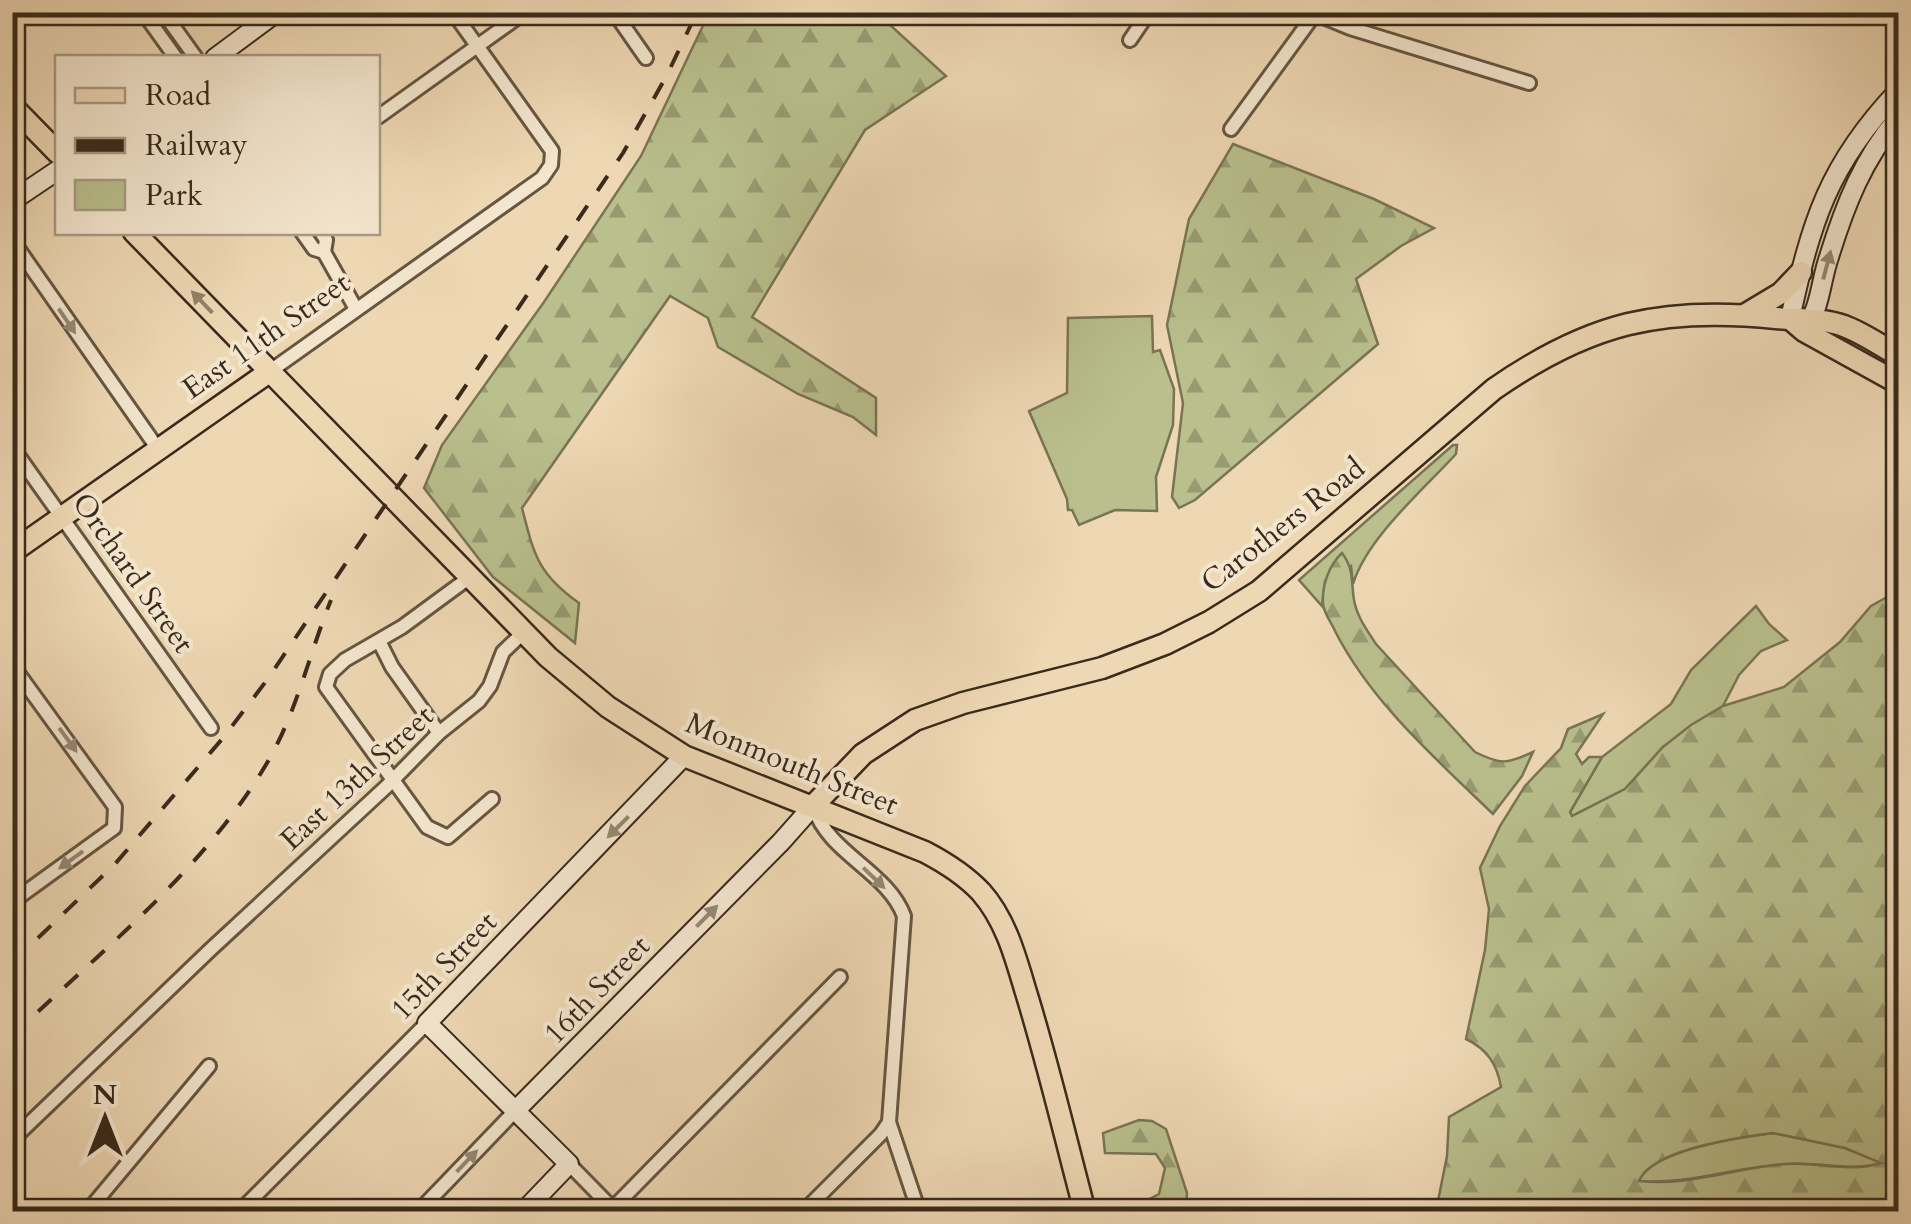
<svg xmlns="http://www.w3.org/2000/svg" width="1911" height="1224" viewBox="0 0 1911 1224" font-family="Cardo,serif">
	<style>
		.green { fill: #b9bf8d; stroke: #797454; stroke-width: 2.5 }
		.forest { fill: url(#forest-firs); stroke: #797454; stroke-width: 2.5; fill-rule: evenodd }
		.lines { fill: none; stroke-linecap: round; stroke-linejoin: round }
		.street-casing { stroke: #665641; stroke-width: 18 }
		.secondary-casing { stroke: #392a1b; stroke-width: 22 }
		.primary-casing { stroke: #392a1b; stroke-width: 25 }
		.street { stroke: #f4e6ce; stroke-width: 12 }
		.secondary { stroke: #f4e6ce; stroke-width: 18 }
		.primary { stroke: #eed8b4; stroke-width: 20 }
		.rail { stroke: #392a1b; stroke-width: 4; stroke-dasharray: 18 18; stroke-linecap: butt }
		.oneway { fill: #968874 }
		.oneway2 { fill: #948168 }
		.labels { text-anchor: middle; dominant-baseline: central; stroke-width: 8; stroke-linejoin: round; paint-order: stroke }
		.street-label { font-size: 30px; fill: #392a1b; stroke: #f4e6ce }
	</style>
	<defs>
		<pattern id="forest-firs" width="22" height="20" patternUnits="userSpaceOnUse" patternTransform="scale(2.5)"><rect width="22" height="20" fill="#b9bf8d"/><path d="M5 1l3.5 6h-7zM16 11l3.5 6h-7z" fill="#979b72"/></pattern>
	</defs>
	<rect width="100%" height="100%" fill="#eed8b4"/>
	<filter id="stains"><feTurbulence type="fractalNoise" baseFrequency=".002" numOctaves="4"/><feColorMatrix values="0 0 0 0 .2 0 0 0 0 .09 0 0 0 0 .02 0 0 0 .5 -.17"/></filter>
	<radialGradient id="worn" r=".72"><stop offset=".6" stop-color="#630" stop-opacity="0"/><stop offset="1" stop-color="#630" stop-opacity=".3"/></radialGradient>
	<g class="green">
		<polygon points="1152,316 1153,352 1160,350 1174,389 1173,425 1156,477 1157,511 1115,510 1079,525 1072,510 1068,510 1067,499 1029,411 1067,393 1068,318"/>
		<path d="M1453,445H1457L1456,454C1423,490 1367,538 1353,584L1351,566L1325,581L1322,606L1299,580Z"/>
		<polygon points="1756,606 1769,624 1787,640 1761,651 1739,675 1723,706 1663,747 1625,789 1572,816 1570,812 1602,757 1671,704 1691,670"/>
		<path d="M1773,1133L1845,1148L1883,1163C1848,1172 1823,1162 1788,1164C1738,1166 1689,1185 1639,1181C1651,1150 1742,1137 1773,1133Z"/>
	</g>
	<g class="forest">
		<path d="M709,13H877L946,76L865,130L752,317L876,398V435L853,417L798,394L718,347L708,318L670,296L522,508C534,555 538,574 579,603L575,643L493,577L424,488L442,445L544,302L641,156Z"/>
		<polygon points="1233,144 1374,199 1434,228 1401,246 1356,279 1378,344 1195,500 1179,508 1172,497 1183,403 1167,325 1189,219"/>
		<path d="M1342,553C1354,569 1351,581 1354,600C1357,617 1367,630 1376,644L1475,752C1501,765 1507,764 1533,752L1522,776L1493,814C1436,759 1371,702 1335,631C1331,622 1323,612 1323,603C1322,585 1329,565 1342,553Z"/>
		<path d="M1898,591V1211H1436L1447,1156L1449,1117L1501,1087C1497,1064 1487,1049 1466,1039L1485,950L1489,909L1480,868L1500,826L1525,786L1561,748L1568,729L1603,714L1576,754L1582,764L1589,757H1602L1570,812L1572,816L1625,789L1663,747L1691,725L1723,706L1784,687L1840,642L1871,606ZM1773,1133L1845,1148L1881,1163C1850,1173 1820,1162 1787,1164C1738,1167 1688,1187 1639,1181C1652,1149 1741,1137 1773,1133Z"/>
		<polygon points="1139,1120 1152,1121 1166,1129 1187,1193 1186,1211 1126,1211 1159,1194 1165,1168 1156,1154 1105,1153 1103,1133"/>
	</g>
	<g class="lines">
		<g class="street-casing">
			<g id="street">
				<polyline points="143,12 176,58"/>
				<polyline points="163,12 196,58"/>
				<polyline points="614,12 646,58"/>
				<polyline points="1311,12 1350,28 1529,83"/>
				<polyline points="1130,40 1149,12"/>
				<polyline points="378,117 525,12"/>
				<polyline points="1231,129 1314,15"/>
				<polyline points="302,232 314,249 324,252"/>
				<polyline points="321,232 326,240 324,252 356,309"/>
				<polyline points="12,240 158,449"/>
				<polyline points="269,372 542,178 551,165 552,151 453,12"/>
				<polyline points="12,447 211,728"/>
				<polyline points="470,577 402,627 345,660 330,674 326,687 427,827 448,837 492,799"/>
				<polyline points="379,641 392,667 439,733"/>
				<polyline points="12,665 115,807 114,828 12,902"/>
				<polyline points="889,1122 919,1212"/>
				<polyline points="12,1140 210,950 386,787 439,733 479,701 490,686 503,652 524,632"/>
				<polyline points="569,1164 616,1212"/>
				<polyline points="613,1208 840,977"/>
				<polyline points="87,1212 209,1066"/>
				<polyline points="239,1212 427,1023"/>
				<polyline points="418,1212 516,1110"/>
				<path d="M803,1212L881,1134L889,1122L904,916C887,871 829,854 814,808"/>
			</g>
		</g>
		<g class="secondary-casing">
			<g id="secondary">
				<polyline points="215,58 277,12"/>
				<polyline points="12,201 58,170"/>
				<path d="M1790,319C1811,222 1828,165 1898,91"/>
				<path d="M1804,330C1821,308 1820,283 1829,257C1845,205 1863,159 1898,118"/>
				<polyline points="516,1110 781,842 813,806"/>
				<polyline points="523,1212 569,1164 427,1023 684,756"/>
			</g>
		</g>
		<g class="primary-casing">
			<g id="primary">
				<polyline points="12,106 58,153"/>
				<path d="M134,232L548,657L608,707L684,756L925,852C946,863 965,875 981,892C1005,919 1015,955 1025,989C1048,1063 1065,1137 1085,1212"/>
				<polyline points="1746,314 1781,293 1801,272"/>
				<polyline points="1790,319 1804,331 1898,383"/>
				<polyline points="12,552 269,372"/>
				<path d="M813,806L863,754L915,720L963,703L1102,668L1165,644L1209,622L1259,591L1494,389C1589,323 1661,306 1776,318C1799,320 1822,318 1844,326C1863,333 1881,346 1898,355"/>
			</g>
		</g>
		<use href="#street" class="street"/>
		<use href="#secondary" class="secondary"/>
		<use href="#primary" class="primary"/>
		<g class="rail">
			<polyline points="12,963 115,864 223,738 267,680 623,153 667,75 697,12"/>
			<path d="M12,1036C102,950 203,871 267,763C297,712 309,654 331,600"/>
		</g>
	</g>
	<defs><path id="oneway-solid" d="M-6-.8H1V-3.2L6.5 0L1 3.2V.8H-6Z" transform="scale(2.5)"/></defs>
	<g class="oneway">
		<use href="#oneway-solid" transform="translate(1827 265) rotate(-75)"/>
		<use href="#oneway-solid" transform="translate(67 321) rotate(56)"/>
		<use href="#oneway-solid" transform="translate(68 740) rotate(54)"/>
		<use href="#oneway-solid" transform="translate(618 827) rotate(135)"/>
		<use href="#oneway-solid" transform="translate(71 860) rotate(144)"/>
		<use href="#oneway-solid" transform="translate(874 878) rotate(44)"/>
		<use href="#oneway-solid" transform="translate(707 916) rotate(-45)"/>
		<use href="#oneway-solid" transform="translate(467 1161) rotate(-46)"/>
	</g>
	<use class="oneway2" href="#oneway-solid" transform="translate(202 302) rotate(-134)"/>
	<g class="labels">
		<g class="street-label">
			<text transform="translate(266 336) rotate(-35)">East 11th Street</text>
			<text transform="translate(1283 525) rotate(-38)">Carothers Road</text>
			<text transform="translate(133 573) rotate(55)">Orchard Street</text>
			<text transform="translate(792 764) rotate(22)">Monmouth Street</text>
			<text transform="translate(357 778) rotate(-43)">East 13th Street</text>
			<text transform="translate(444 966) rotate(-46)">15th Street</text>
			<text transform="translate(597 990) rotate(-46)">16th Street</text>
		</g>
	</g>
	<rect width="1911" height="1224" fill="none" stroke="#eed8b4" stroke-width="50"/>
	<rect x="15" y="15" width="1881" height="1194" fill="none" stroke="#392a1b" stroke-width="5"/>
	<rect x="25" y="25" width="1861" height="1174" fill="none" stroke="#392a1b" stroke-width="2.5"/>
	<rect x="55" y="55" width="325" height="180" fill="#f4e6ce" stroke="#a99b86" stroke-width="2.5"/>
	<rect x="75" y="88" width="50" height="15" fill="#eed8b4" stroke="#a99b86" stroke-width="2.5"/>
	<text x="145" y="105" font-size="30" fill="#392a1b">Road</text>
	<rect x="75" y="138" width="50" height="15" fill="#392a1b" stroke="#a99b86" stroke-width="2.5"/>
	<text x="145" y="155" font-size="30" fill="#392a1b">Railway</text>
	<rect x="75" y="180" width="50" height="30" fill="#b9bf8d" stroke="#a99b86" stroke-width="2.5"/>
	<text x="145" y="205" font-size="30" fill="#392a1b">Park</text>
	<g transform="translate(105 1119)" stroke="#f4e6ce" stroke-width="8" paint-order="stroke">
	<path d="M0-8L18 38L0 25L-18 38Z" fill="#392a1b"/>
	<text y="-15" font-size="28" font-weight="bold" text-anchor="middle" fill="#392a1b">N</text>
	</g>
	<rect width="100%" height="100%" filter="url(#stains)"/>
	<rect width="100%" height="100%" fill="url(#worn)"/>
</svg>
